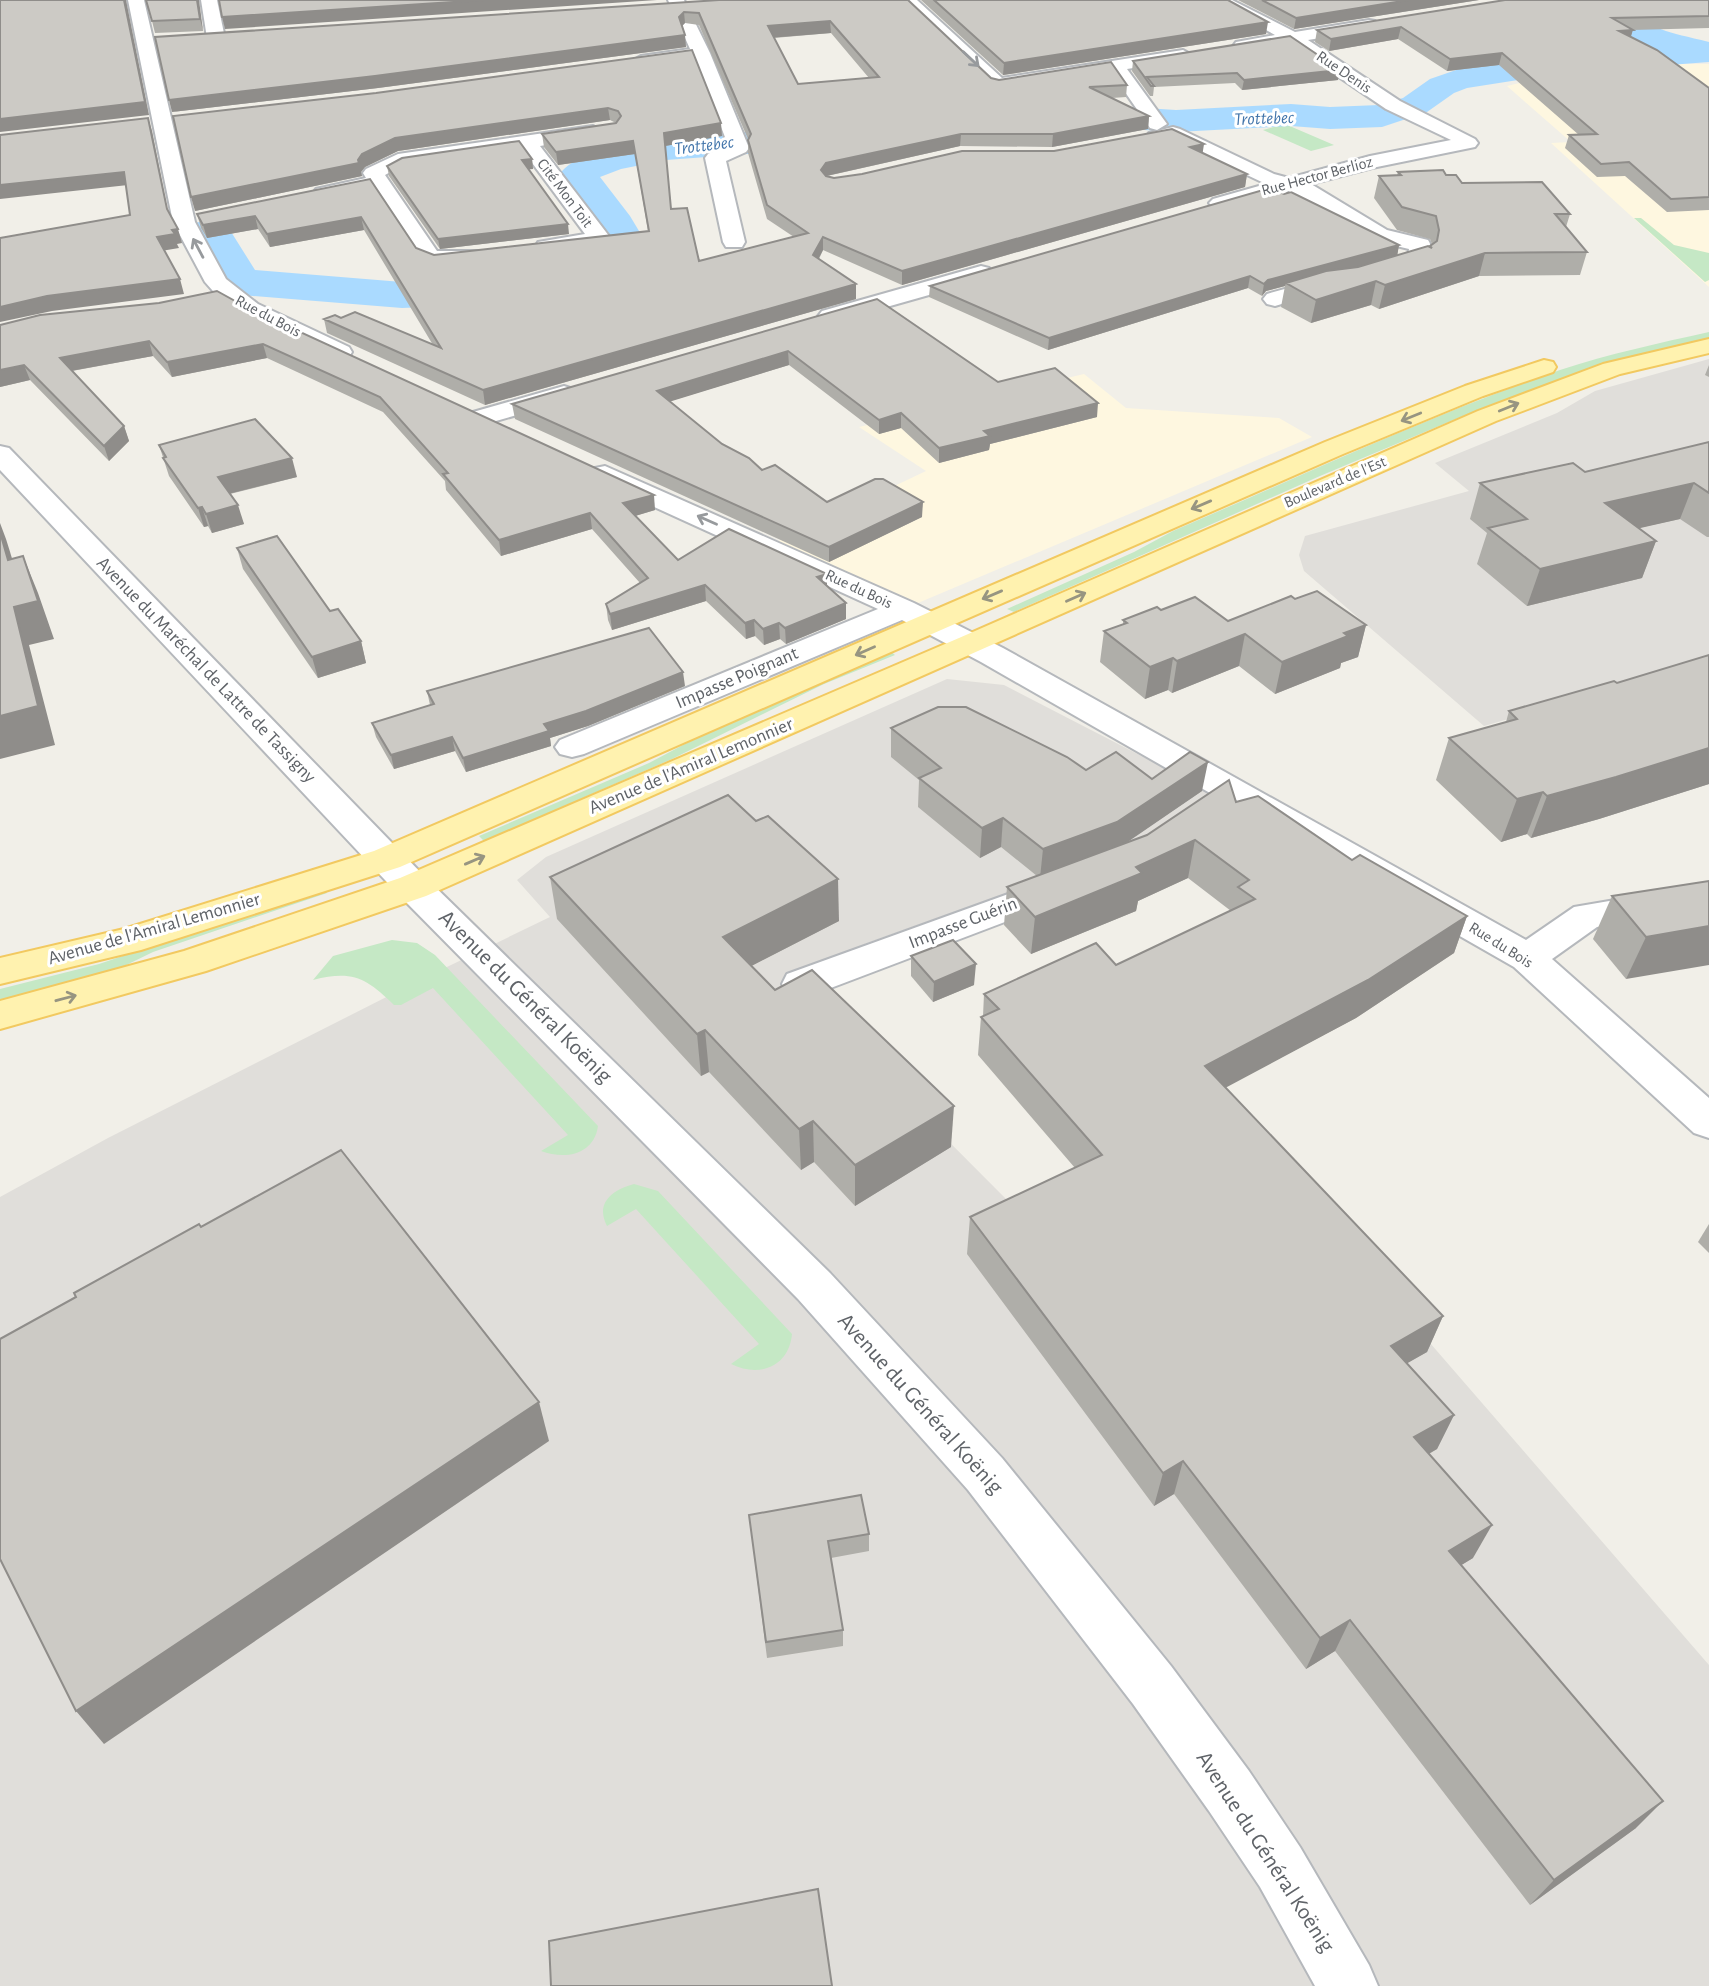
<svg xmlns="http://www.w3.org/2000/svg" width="1709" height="1986" viewBox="0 0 1709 1986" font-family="'Alegreya Sans',sans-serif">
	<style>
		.commercial { fill: #fef7e0 }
		.industrial { fill: #e0deda }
		.green { fill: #c5e8c5 }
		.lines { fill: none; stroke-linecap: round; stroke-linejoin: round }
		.river { fill: #aadaff; fill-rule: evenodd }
		.minor-casing { stroke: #b5b8bc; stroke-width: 4 }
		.major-casing { stroke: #f2c960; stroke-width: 4 }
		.minor { fill: #fff; fill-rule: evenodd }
		.major { fill: #fff2af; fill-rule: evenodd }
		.wall { fill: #afaea9; fill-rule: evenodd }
		.shaded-wall { fill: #8f8d8a }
		.building { fill: #cccac5; stroke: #8f8d8a; stroke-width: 2; fill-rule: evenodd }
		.oneway { stroke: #979a9d }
		.oneway2 { stroke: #979581 }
		.labels { text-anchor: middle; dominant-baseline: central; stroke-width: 6; stroke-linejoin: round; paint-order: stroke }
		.far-street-label { font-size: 16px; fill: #5f6368; stroke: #fff }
		.far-water-label { font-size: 18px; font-style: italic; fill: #4174aa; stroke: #fff }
		.street-label { font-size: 19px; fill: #5f6368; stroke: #fff }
		.near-street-label { font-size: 23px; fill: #5f6368; stroke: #fff }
	</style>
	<rect width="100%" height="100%" fill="#f1efe8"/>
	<g class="commercial">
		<polygon points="1684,64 1709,64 1709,287 1551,143 1571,142 1507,86 1583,68"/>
		<polygon points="1084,374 1126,408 1279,418 1312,437 918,603 766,547 926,471 859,427"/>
	</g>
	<g class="industrial">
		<polygon points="1709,359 1709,662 1484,726 1304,571 1299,555 1305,536 1469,491 1435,463 1557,413 1595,391"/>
		<polygon points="947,679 1004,685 1213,793 1117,854 867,943 787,979 1011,1204 1229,1111 1709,1665 1709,1986 0,1986 0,1197 108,1138 420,980 550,917 517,880 546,857"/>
	</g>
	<g class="green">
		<polygon points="1285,124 1334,145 1311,151 1263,130"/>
		<polygon points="1634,218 1641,218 1674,245 1709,253 1709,280 1705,282"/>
		<path d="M1709,332V338L1612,361L1482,408L1320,476L1014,612L1007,609L1134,552L1173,531C1301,476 1428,416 1560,370C1609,354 1659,343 1709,332Z"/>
		<polygon points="889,650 895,655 824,684 672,759 484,841 479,836 649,763 734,718"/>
		<polygon points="324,888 327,893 153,952 112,972 0,1000 0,989 99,964"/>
		<path d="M392,940L417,943L435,955L598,1126C594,1155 565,1160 541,1151L568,1135L433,988L401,1005H394C366,978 353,970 313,980L333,956Z"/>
		<path d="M634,1184L658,1191L792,1334C789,1367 759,1378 731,1364L759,1344L636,1209L607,1226C595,1203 612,1190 634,1184Z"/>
	</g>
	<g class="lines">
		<g class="river">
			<path d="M1589,0H1621C1654,33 1666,31 1709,42V62L1563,73L1467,88L1454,93L1427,112L1382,127L1330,129L1291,126L1176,132L1066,125L1053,122L1048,114L1053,106L1066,103L1176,110L1291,104L1330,107L1379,105L1403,98L1430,79L1459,69L1563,53L1650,48L1621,36Z"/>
			<path d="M845,119L858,122L863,130C854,143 841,145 827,148L666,160L621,169L600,177L630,216L657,261L644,289L629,293L497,304L402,308L241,295L226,291L198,244L190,242L184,233L190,224L204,221L228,227L255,270L402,282L497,278L612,269L615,261L592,219L559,175C592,128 759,134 814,128C825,127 835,122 845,119Z"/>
		</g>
		<g class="minor-casing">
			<g id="minor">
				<polygon points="128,0 144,0 195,222 226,279 258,304 349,347 352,352 349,357 340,359 331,357 242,314 220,299 205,282 173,222"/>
				<polygon points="201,0 217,0 225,38 222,42 216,43 207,38"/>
				<polygon points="668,0 684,0 710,53 749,148 746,152 726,161 745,242 742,247 726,247 723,242 705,158 708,154 728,145 695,59 641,66 632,61 641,56 690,49"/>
				<polygon points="899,0 917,0 1002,78 1183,50 1192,55 1183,60 1127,69 1167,124 1157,130 1150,128 1111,72 998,90 991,88"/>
				<path d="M1211,0H1232L1295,32L1369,20L1375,21L1378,25L1375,29L1308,40L1400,101L1475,139L1478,143L1475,147L1372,168L1311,184L1387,230L1428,240C1433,247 1432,258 1427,265L1352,288L1321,292L1275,306L1267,304L1263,299L1267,294C1314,280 1361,271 1408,256L1409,249L1371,240L1289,191L1220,209L1213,207L1209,203L1213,199L1266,184L1171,139L1156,143L1149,141L1146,137L1149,133L1173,127L1180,129L1274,174L1289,178L1370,156L1451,140L1386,109L1289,43L1242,51L1236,50L1233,46L1236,42L1275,35Z"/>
				<path d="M593,126L603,132L600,136L540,146L609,236C597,252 556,256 538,252L535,247L538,242L585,234L521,148L403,165L385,175L437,251H481L484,256L481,261C466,265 433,271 420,260C408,248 385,206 374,189L323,199L316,197L313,193L316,189L366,178L363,173L366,169L398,154Z"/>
				<polygon points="981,266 989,268 992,273 989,278 830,323 822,321 818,316 822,311"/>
				<polygon points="564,386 573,389 577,394 573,399 482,425 473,422 469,417 473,412"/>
				<polygon points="0,446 9,448 426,878 830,1273 1002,1458 1171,1666 1249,1771 1300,1847 1369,1965 1378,1986 1315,1986 1260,1887 1209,1811 1133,1704 968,1490 798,1299 400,896 0,470"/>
				<polygon points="605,466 914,603 1003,648 1526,940 1574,907 1709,884 1709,908 1597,927 1552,959 1709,1098 1709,1138 1694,1133 1514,967 981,662 902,620 584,754 572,757 560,754 555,747 560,740 878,609 595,480 591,474 595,468"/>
				<polygon points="1055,877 1068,880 1073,889 1068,898 815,994 801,998 787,994 782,984 787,974"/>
			</g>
		</g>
		<g class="major-casing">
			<g id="major">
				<polygon points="1709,339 1709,353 1620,374 1496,421 426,896 206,971 0,1029 0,1001 184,951 400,878 959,638 1478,411 1603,364"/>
				<polygon points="1544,360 1553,362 1556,367 1553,372 1483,396 1343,454 400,867 141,950 0,984 0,958 124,929 374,851 1325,442 1465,386"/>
			</g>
		</g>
		<use href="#minor" class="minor"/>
		<use href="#major" class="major"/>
	</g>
	<g class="wall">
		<polygon points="198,0 203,31 155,33 152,21"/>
		<path d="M719,0H908L991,78L999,80L1127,85L1126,97L1112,98L1149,116L1148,129L1052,147L960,146L827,176L834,178L1203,153L1247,174L1245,187L902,285L823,250L819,259L856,299L485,405L327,333L324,319L341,318L433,345L364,230L270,247L258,229L207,238L201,228L197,214L370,179L416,248L434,255L648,231L635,154L558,165L544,147L542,134L616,123L610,120L398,151L365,167L361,172L362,176L195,211L376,93L692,50L722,136L665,146L671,209L699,261L794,237L767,219L748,153V139L699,25L685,23L682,26L686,47L378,88L172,112ZM831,33L869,78L798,84L774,38Z"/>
		<polygon points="921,0 1228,0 1266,34 1003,75"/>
		<polygon points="1238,0 1479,0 1294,29"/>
		<polygon points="1709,0 1709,28 1632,30 1631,37 1709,88 1709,210 1667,212 1625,176 1597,177 1565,148 1569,135 1579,135 1499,65 1447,71 1398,39 1329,51 1315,42 1317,30"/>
		<polygon points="1133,61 1338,80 1242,90 1235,83 1154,87 1153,96 1150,96 1132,71"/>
		<polygon points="532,159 533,169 528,169 569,234 440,249 389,176 387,166"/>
		<polygon points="1398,172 1446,175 1462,183 1570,214 1566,227 1587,252 1580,275 1479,276 1379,309 1371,305 1311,323 1281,307 1285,286 1266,291 1262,296 1248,288 1048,350 929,297 930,286 1399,245 1397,255 1430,247 1432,244 1430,239 1397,230 1374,198 1379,176 1397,175"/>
		<polygon points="877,299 998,382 1097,417 990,444 989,450 939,463 901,428 879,434 789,365 670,401 722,444 762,470 827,502 922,517 829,562 515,419 512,404"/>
		<polygon points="0,325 291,332 655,510 635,516 678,560 827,586 846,603 846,619 786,644 780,639 764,645 755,636 746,639 706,601 612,630 608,620 606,604 640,583 592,529 501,556 446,490 445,481 383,412 267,358 172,377 153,356 72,371 124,426 129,441 109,461 30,380 0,387"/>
		<polygon points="1709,365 1709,377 1705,375"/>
		<polygon points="1709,442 1709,537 1707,537 1680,519 1638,528 1656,541 1642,578 1527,606 1477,564 1487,533 1470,519 1480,483 1585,472"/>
		<polygon points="159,445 297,477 230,494 244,524 212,533 208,526 204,527 169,476"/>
		<polygon points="237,548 330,611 361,641 366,663 318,678 243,569"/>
		<polygon points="1295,599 1366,625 1358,657 1341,663 1340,668 1275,694 1239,666 1172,693 1168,690 1145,699 1100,662 1104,631 1123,624 1123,620 1161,610 1228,621"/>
		<polygon points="1709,655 1709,784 1599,819 1531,838 1527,834 1501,842 1436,780 1449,738 1506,722 1509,711 1617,683"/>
		<polygon points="685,686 588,726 550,738 551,746 466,772 455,751 394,769 376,737 372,723 430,705 427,691"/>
		<polygon points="891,728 1086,770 1152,779 1202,791 1125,843 1236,802 1352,860 1467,916 1454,953 1356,1018 1225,1087 1443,1316 1427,1352 1407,1363 1454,1415 1437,1449 1429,1454 1473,1558 1461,1565 1636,1828 1530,1905 1335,1651 1306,1669 1174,1494 1154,1506 967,1254 970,1217 1075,1168 978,1055 981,1017 983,1016 984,994 1116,965 1231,911 1188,878 1138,901 1136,911 1031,954 1004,925 1007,887 1037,876 1001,847 980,858 918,807 919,780 891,757"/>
		<polygon points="550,877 839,921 751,966 775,990 951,1147 855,1206 814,1162 801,1170 709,1072 701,1076 557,919"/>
		<polygon points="1709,881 1626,979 1593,939 1612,896"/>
		<polygon points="911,956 974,985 933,1002 911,976"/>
		<polygon points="1709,1224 1709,1253 1698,1242"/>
		<polygon points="749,1515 869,1534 869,1551 831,1558 843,1630 843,1646 767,1658"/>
	</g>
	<g class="shaded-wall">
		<polygon points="124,0 126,0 149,115 0,132 0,119"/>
		<polygon points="197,0 199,0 203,31 200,19"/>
		<polygon points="484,0 657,0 225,29 222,17"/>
		<polygon points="1409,0 1479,0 1294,29 1296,18"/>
		<polygon points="684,12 685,23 680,28 679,17"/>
		<polygon points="830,21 831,33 768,38 768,26"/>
		<polygon points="1268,22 1266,34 1003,75 1004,63"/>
		<polygon points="1401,27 1398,39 1329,51 1331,39"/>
		<polygon points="1633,30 1629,42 1619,31"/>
		<polygon points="685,35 686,47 378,88 172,112 169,100"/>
		<polygon points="1502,53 1499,65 1447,71 1450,59"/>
		<polygon points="1340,70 1338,80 1242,90 1244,80"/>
		<polygon points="608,108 610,120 398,151 365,167 361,172 362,176 195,211 191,197 358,160 362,154 395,138"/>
		<polygon points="1149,116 1148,129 1052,147 1053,134"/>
		<polygon points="148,118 152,131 170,223 167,209"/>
		<polygon points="721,123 722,136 665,146 664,133"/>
		<polygon points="961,134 960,146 826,176 821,170 826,163"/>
		<polygon points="633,141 635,154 558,165 556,152"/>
		<polygon points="1204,144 1202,157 1190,147"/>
		<polygon points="532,159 533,169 523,170 522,160"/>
		<polygon points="124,172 128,185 0,199 0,185"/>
		<polygon points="1247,174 1245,187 902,285 902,271"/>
		<polygon points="255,216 258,229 207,238 203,225"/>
		<polygon points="361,217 364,230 270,247 267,234"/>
		<polygon points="568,224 569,234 440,249 438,239"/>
		<polygon points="178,229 182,243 177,244 179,248 161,251 157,237 172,230"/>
		<polygon points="823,237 823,250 813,269 813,255"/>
		<polygon points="1399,245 1397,257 1289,285 1286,283 1285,286 1266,291 1262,296 1264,284 1268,280"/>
		<polygon points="1485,253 1479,276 1379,309 1385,285"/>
		<polygon points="1250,276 1248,288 1048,350 1049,338"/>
		<polygon points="180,279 184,294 52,311 0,322 0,307 47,296"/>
		<polygon points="1376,281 1371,305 1311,323 1316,300"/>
		<polygon points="856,284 856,299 485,405 483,390"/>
		<polygon points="149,341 153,356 65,372 60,358"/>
		<polygon points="263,344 267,358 172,377 167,362"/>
		<polygon points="788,351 789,365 659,405 657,391"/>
		<polygon points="24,365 30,380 0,387 0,370"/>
		<polygon points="1098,403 1097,417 990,444 989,450 939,463 939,448 984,431"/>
		<polygon points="901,413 901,428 879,434 879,420"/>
		<polygon points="124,426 129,441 109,461 104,446"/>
		<polygon points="292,458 297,477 224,495 218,477"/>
		<polygon points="1694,483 1680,519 1592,539 1605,503"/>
		<polygon points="654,495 655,510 625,519 623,503"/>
		<polygon points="923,502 922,517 829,562 829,547"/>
		<polygon points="238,505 244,524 212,533 206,514"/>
		<polygon points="202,507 208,526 204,527 198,508"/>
		<polygon points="590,513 592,529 501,556 499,540"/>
		<polygon points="0,523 6,539 24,597 8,560 0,532"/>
		<polygon points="1656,541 1642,578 1527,606 1540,569"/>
		<polygon points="23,556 38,593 54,639 29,645 55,745 0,759 0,716 14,607"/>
		<polygon points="827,574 827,590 817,577"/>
		<polygon points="705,585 706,601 612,630 610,614"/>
		<polygon points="846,603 846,619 786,644 785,628"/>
		<polygon points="754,620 755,636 746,639 745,623"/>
		<polygon points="779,623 780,639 764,645 763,629"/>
		<polygon points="1366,625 1358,657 1341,663 1340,668 1275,694 1282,662 1344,633"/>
		<polygon points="1245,634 1239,666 1172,693 1177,661"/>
		<polygon points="361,641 366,663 318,678 312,657"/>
		<polygon points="1173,658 1168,690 1145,699 1150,667"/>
		<polygon points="683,672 685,686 588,726 550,738 551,746 466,772 463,758 544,724"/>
		<polygon points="452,737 455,751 394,769 391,755"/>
		<polygon points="1709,748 1709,784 1599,819 1531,838 1547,796"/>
		<polygon points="1208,762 1202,791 1113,852 1040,878 1043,849"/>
		<polygon points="1543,792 1527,834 1501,842 1517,799"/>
		<polygon points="1003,818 1001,847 980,858 982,828"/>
		<polygon points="1195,840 1188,878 1138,901 1136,911 1031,954 1035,917 1136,867"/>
		<polygon points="838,879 839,921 726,979 723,937"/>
		<polygon points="1467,916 1454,953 1356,1018 1197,1103 1205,1066"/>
		<polygon points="1709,926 1709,965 1626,979 1646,937"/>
		<polygon points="976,964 974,985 933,1002 934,982"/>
		<polygon points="705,1030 709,1072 701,1076 697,1034"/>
		<polygon points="954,1106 951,1147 855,1206 855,1165"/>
		<polygon points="813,1121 814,1162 801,1170 799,1129"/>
		<polygon points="1443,1316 1427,1352 1376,1381 1391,1346"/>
		<polygon points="539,1402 549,1441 104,1744 76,1711"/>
		<polygon points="1454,1415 1437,1449 1398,1471 1414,1437"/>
		<polygon points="1183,1461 1174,1494 1154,1506 1163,1473"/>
		<polygon points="1492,1525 1473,1558 1432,1583 1449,1551"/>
		<polygon points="1350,1620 1335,1651 1306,1669 1320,1638"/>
		<polygon points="1663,1801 1636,1828 1530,1905 1554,1880"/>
	</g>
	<g class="building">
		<polygon points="0,0 124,0 145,102 0,119"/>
		<polygon points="146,0 197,0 200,19 152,21"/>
		<polygon points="219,0 484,0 222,17"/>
		<path d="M719,0H908L991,78L999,80L1111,62L1127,85L1089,87L1149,116L1053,134H961L826,163L821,170L826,176L834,178L862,174L962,151H1054L1172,129L1204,144L1190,147L1247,174L902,271L823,237L813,255L856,284L483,390L324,319L335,315L341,318L355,312L441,348L361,217L267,234L255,216L203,225L197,214L370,179L416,248L434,255L649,231L633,141L556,152L542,134L616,123L621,116L618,111L608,108L395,138L362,154L358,160L359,163L191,197L173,116L376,93L692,50L721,123L664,133L671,209L687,208L699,261L808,233L767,205L748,140L751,134L699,13L684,12L679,17L685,35L375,76L169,100L155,37ZM830,21L879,77L798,84L768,26Z"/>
		<polygon points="934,0 1228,0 1268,22 1004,63"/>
		<polygon points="1262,0 1409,0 1296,18"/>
		<polygon points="1505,0 1709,0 1709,16 1612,18 1633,30 1619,31 1657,50 1709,88 1709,197 1671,199 1629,162 1601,164 1569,135 1597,134 1502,53 1450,59 1401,27 1331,39 1317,30"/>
		<polygon points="1290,36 1340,70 1244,80 1237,73 1147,77 1154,86 1151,86 1133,61"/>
		<polygon points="148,118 167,209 178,229 172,230 175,234 157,237 180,279 47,296 0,307 0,238 130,215 124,172 0,185 0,135"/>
		<polygon points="519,141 532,159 522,160 568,224 438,239 387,166 402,158"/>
		<polygon points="1443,170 1446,175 1456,175 1462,183 1542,182 1570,214 1555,214 1587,252 1485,253 1385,285 1376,281 1316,300 1286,283 1326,271 1358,267 1428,246 1432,248 1430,246 1437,241 1439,230 1436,216 1402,207 1379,176 1401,175 1398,172"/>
		<polygon points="1270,188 1284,194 1291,192 1399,245 1268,280 1264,284 1250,276 1049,338 930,286"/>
		<polygon points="217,291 291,332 296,330 654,495 623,503 678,560 729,529 827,574 817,577 846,603 785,628 779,623 763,629 754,620 745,623 705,585 610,614 606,604 648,578 590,513 499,540 443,474 448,473 380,397 263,344 167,362 149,341 60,358 124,426 104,446 24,365 0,370 0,325 40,315 159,303"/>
		<polygon points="877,299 998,382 1055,368 1098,403 984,431 990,436 939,448 901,413 879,420 788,351 657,391 722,444 749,458 762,470 775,465 827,502 875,479 883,479 923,502 829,547 512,404"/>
		<polygon points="255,419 292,458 218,477 238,505 206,514 202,507 198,508 163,458 166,457 159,445"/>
		<polygon points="1709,442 1709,493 1694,483 1605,503 1656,541 1540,569 1488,528 1527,519 1480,483 1573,463 1585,472"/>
		<polygon points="0,532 8,560 23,556 38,601 14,607 38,706 0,716"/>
		<polygon points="277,536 330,611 338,609 361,641 312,657 237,548"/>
		<polygon points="1317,591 1366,625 1344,633 1348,636 1282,662 1245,634 1177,661 1173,658 1150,667 1104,631 1127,623 1123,620 1157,607 1161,610 1195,597 1228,621 1291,596 1295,599"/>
		<polygon points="649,628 683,672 586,711 544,724 549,731 463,758 452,737 391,755 372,723 434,704 427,691"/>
		<polygon points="1709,655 1709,748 1616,777 1547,796 1543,792 1517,799 1449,738 1517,719 1509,711 1614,681 1617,683"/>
		<polygon points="938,707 966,707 1067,757 1086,770 1116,752 1152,779 1190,752 1208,762 1117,822 1043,849 1003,818 982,828 919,778 941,768 891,728"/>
		<polygon points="1229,780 1236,802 1258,796 1352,860 1360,855 1467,916 1368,980 1205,1066 1443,1316 1391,1346 1454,1415 1414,1437 1492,1525 1449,1551 1663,1801 1554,1880 1350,1620 1320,1638 1183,1461 1163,1473 970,1217 1102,1155 981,1017 999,1009 984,994 1096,943 1116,965 1255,899 1238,887 1249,880 1195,840 1136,867 1142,873 1035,917 1007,887 1147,835"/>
		<polygon points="728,795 756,821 768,816 838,879 723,937 775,990 812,970 954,1106 855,1165 813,1121 799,1129 705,1030 697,1034 550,877"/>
		<polygon points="1709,881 1709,926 1646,937 1612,896"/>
		<polygon points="953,940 976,964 934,982 911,956"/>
		<polygon points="341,1150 539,1402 76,1711 0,1559 0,1339 76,1297 74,1293 199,1224 201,1227"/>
		<polygon points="861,1495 869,1534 828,1541 843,1630 766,1642 749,1515"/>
		<polygon points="818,1889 832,1986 551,1986 549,1941"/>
	</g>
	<defs><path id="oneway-shaft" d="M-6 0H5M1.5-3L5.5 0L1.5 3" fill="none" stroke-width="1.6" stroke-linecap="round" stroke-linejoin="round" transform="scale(1.75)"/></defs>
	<g class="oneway">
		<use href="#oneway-shaft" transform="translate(971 59) rotate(43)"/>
		<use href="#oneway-shaft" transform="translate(198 248) rotate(-118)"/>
		<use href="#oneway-shaft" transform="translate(707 520) rotate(-156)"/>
	</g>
	<g class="oneway2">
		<use href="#oneway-shaft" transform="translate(1509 407) rotate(-22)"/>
		<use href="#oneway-shaft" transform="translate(1411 417) rotate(158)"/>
		<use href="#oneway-shaft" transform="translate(1201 505) rotate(157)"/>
		<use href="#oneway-shaft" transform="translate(992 595) rotate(157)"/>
		<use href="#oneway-shaft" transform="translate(1076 597) rotate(-24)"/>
		<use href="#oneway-shaft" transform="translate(865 651) rotate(156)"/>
		<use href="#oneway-shaft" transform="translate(475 860) rotate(-23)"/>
		<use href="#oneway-shaft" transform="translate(66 998) rotate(-15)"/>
	</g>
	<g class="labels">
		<g class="far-street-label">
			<text transform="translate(1344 72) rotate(34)">Rue Denis</text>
			<text transform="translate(1317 176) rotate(-15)">Rue Hector Berlioz</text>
			<text transform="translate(565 193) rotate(53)">Cité Mon Toit</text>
			<text transform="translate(268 316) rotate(28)">Rue du Bois</text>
			<text transform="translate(1335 482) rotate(-23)">Boulevard de l'Est</text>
			<text transform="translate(859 589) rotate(25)">Rue du Bois</text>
			<text transform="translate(1501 945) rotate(32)">Rue du Bois</text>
		</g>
		<g class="far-water-label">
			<text transform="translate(1264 119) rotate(-2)">Trottebec</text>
			<text transform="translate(704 146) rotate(-7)">Trottebec</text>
		</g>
		<g class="street-label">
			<text transform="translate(206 670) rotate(46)">Avenue du Maréchal de Lattre de Tassigny</text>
			<text transform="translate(737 678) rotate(-23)">Impasse Poignant</text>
			<text transform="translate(691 766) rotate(-23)">Avenue de l'Amiral Lemonnier</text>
			<text transform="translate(963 923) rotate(-21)">Impasse Guérin</text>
			<text transform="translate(154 929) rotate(-16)">Avenue de l'Amiral Lemonnier</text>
		</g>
		<g class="near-street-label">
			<text transform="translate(525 997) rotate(45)">Avenue du Général Koënig</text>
			<text transform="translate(920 1404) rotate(48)">Avenue du Général Koënig</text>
			<text transform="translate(1265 1852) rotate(57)">Avenue du Général Koënig</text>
		</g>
	</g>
</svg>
